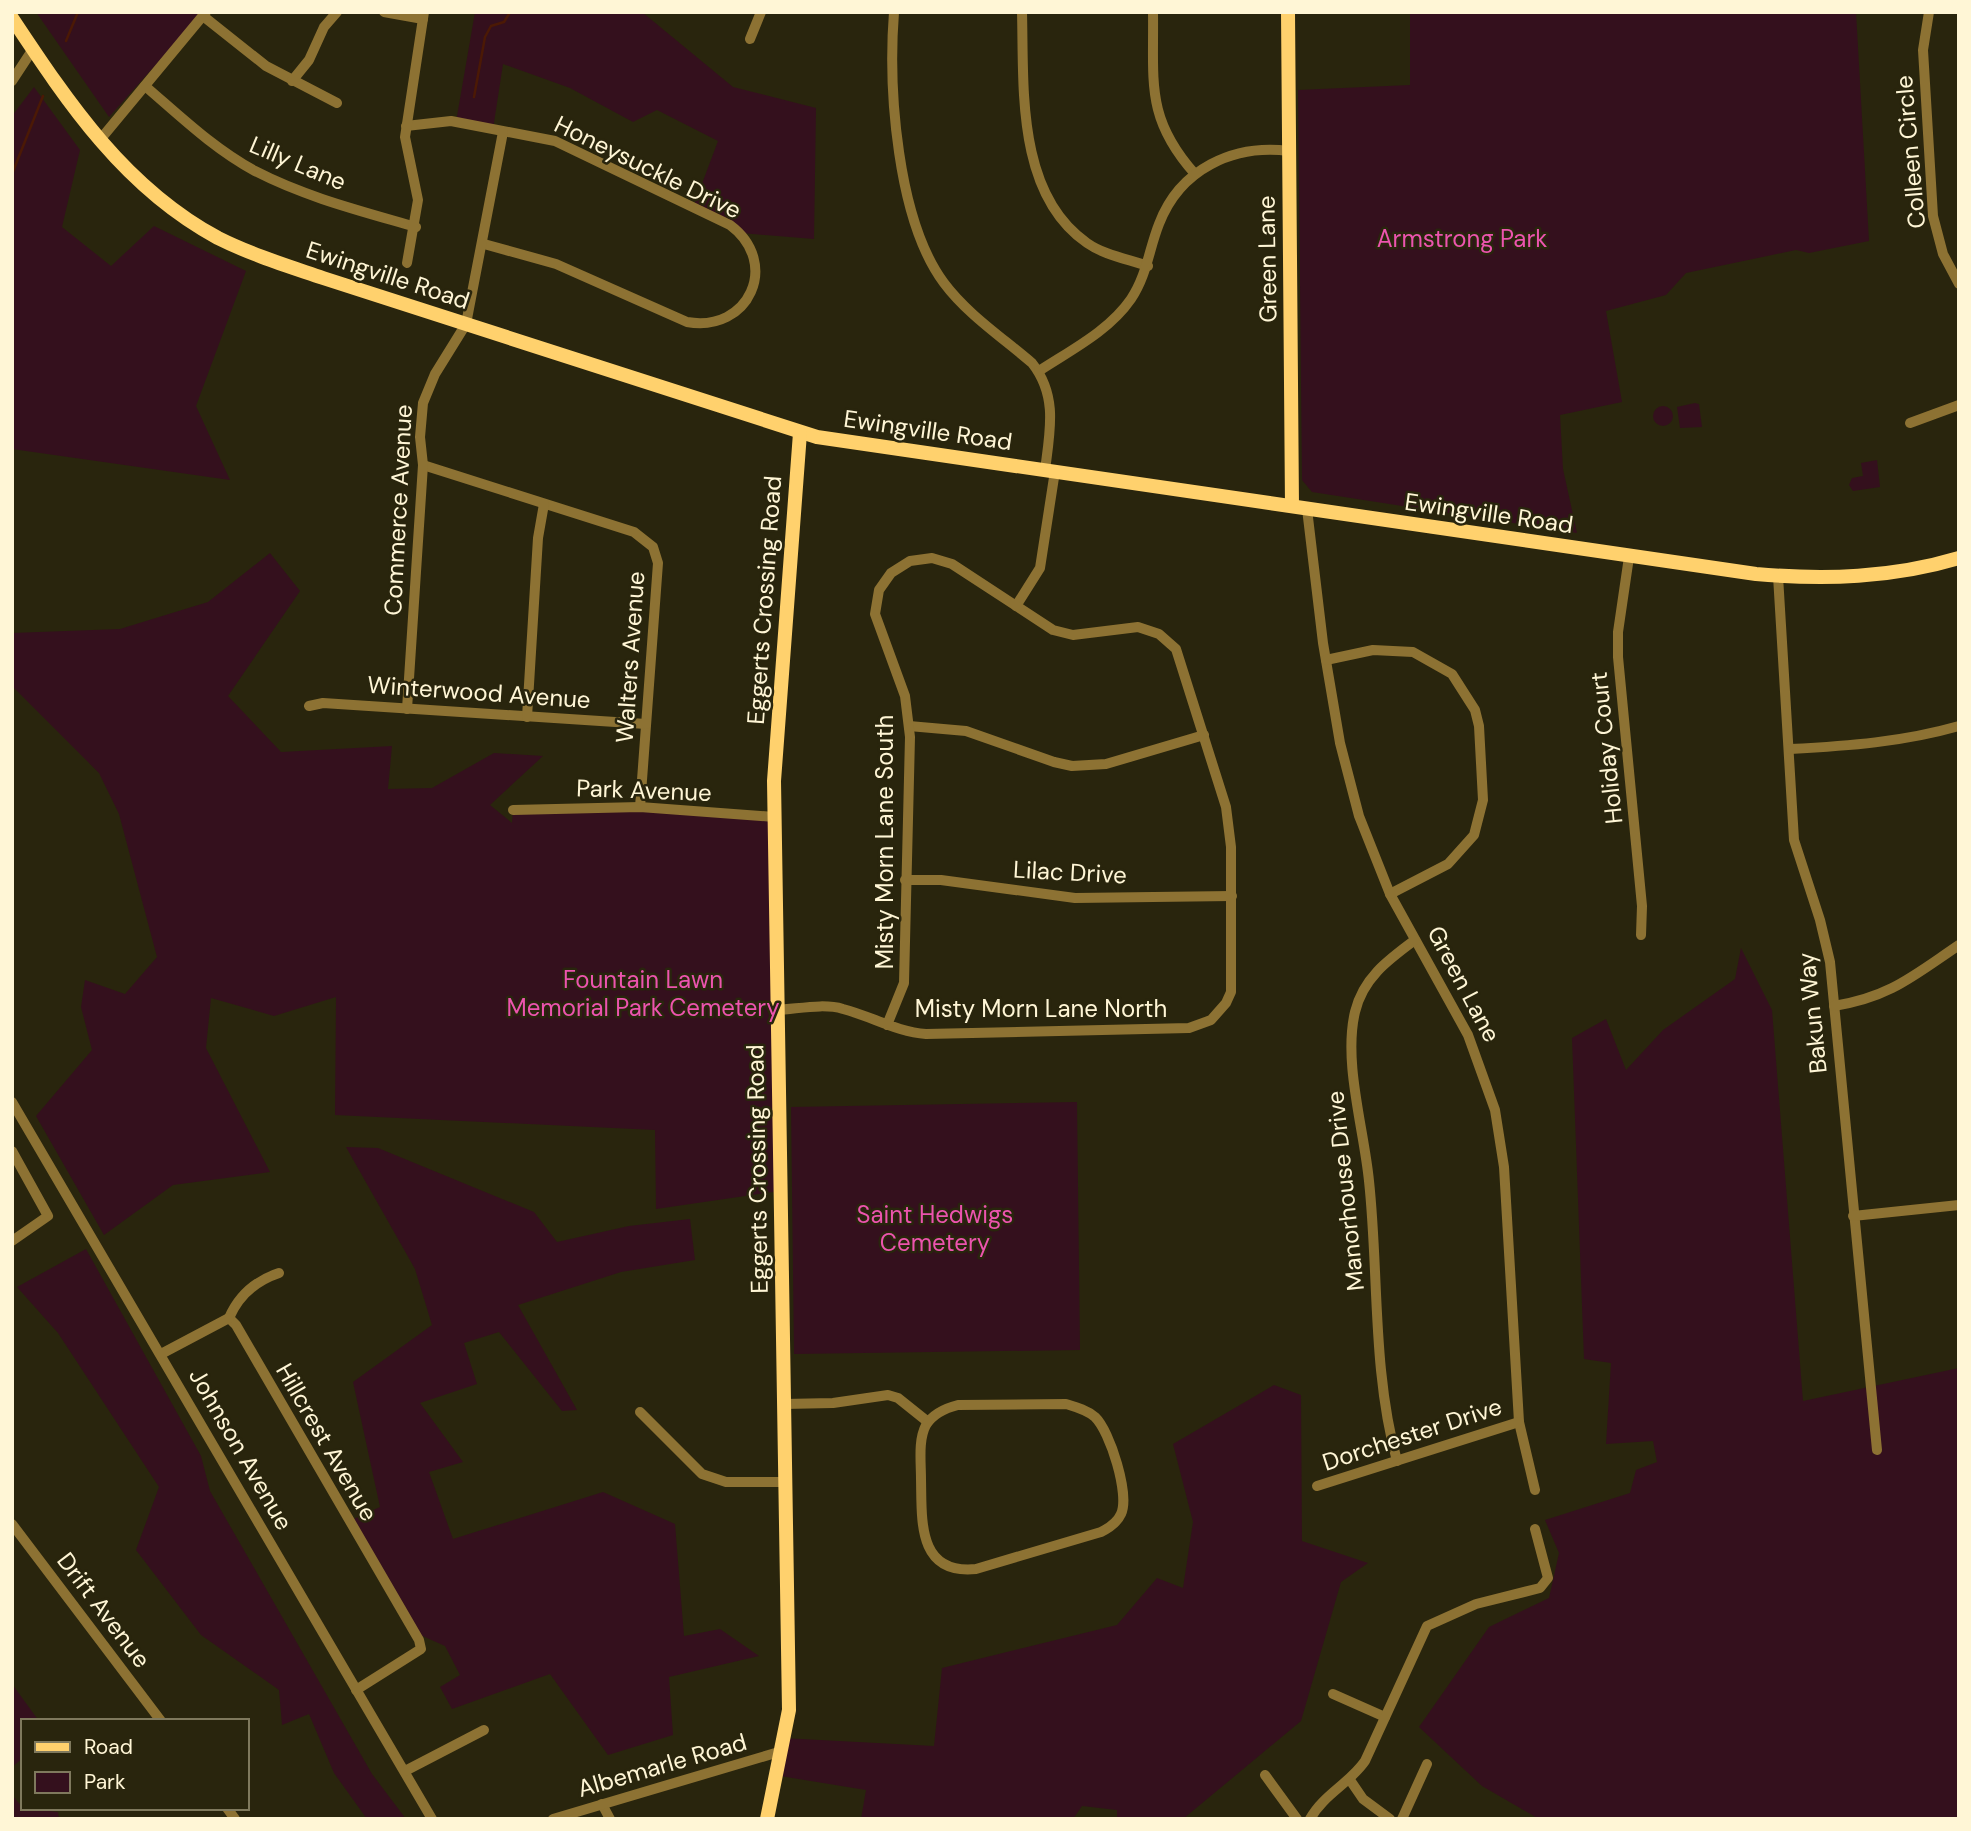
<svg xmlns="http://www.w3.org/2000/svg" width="1971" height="1831" viewBox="0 0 1971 1831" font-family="'DM Sans',sans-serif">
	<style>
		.green { fill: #34101d }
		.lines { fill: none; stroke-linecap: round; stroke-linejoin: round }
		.stream { stroke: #4b1905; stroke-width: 2.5 }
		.street { stroke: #8d7233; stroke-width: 10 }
		.secondary { stroke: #ffd16d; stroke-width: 14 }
		.labels { text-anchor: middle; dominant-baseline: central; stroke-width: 5; stroke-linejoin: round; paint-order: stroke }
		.street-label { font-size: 24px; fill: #fff6d6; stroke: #29250d }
		.park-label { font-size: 24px; fill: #ec54ae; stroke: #29250d }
	</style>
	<rect width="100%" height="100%" fill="#29250d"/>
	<g class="green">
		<polygon points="36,12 203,12 109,117"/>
		<polygon points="475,12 642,12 733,87 816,108 814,239 741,233 694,205 718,141 657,110 633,122 570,88 503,64 493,129 456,122"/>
		<polygon points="1410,12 1856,12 1869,241 1809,253 1796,250 1686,273 1666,295 1606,311 1622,402 1560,415 1563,469 1577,533 1312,492 1302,480 1298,90 1410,85"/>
		<polygon points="34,87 80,150 62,227 111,266 154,226 246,271 196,406 230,480 12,449 12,116"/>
		<polygon points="1695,403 1699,404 1702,427 1680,428 1677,407"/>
		<circle cx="1663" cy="416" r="10"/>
		<polygon points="1877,460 1880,487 1853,491 1849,485 1852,478 1863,476 1861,463"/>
		<polygon points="270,553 300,591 228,696 281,752 392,746 388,789 432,788 494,753 543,756 490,805 512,823 513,810 641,807 774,817 780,1191 656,1209 655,1130 335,1115 336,997 274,1016 211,998 206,1048 270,1172 173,1185 104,1235 36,1116 92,1050 81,1007 85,980 125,994 157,957 119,814 99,773 12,686 12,633 120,629 208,602"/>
		<polygon points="1741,948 1772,1010 1803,1401 1959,1368 1959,1819 1539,1819 1482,1786 1419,1727 1489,1627 1549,1598 1559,1553 1545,1520 1630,1493 1636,1470 1657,1462 1653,1441 1606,1444 1611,1363 1584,1359 1572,1038 1606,1019 1626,1070 1663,1030 1735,979"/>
		<polygon points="1077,1102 1080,1350 794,1354 791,1107"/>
		<polygon points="346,1147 378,1148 534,1212 557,1242 629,1226 690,1219 695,1260 621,1272 518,1305 577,1410 562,1411 499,1332 464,1343 477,1384 420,1403 463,1462 429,1472 453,1539 603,1492 675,1524 684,1636 720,1629 759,1656 669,1677 673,1735 608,1755 550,1674 452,1709 440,1687 460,1675 445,1646 409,1630 349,1521 380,1507 353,1382 432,1325 415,1269"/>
		<polygon points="86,1249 201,1456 210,1491 372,1774 406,1819 367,1819 334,1773 309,1714 282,1725 279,1690 201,1635 136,1550 159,1487 58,1333 17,1287"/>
		<polygon points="1274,1385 1301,1395 1302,1541 1368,1563 1341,1582 1301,1721 1183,1819 1117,1819 1117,1810 1082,1806 1073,1819 861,1819 866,1790 774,1775 782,1738 934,1746 942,1668 1117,1625 1157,1578 1183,1588 1193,1522 1173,1444"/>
		<polygon points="12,1684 39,1721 23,1721 23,1758 12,1767"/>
		<polygon points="12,1795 23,1808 58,1812 59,1819 12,1819"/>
	</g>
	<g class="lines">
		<g class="stream">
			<polyline points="66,41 78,12"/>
			<polyline points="474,97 485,37 491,26 504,22 509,14"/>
			<polyline points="12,174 43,96"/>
		</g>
		<g class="street">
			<polyline points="384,12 423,19"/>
			<path d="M894,12C888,89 897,220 944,283C967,314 1003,338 1032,363C1058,396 1050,431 1045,470"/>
			<path d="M1022,12C1024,87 1016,194 1087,243C1104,255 1128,259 1148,266"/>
			<path d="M1153,12C1154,82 1145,118 1195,174"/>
			<polyline points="1929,12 1923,50 1933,216 1943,254 1959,284"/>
			<polyline points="203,16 266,66 337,103"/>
			<polyline points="750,39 761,12"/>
			<polyline points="12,81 33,49"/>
			<polyline points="292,81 309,60 324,27 337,12"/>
			<path d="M145,86C180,116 214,149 255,171C305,197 361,211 416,227"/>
			<path d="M406,126L451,121L555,141L730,225C781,263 749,333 687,322L556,264L484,244"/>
			<polyline points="99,141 206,12"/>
			<polyline points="407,263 418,200 405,137 424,12"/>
			<path d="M1039,371C1071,350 1109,331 1131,299C1147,275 1149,249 1159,224C1180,169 1233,144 1289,151"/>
			<polyline points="1910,423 1959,405"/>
			<polyline points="423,465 634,532 653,547 658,563 640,807"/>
			<polyline points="1307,509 1323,643 1340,743 1359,816 1390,894 1468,1035 1495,1110 1504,1167 1519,1422 1535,1490"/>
			<polyline points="1629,557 1618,632 1618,657 1642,906 1641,935"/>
			<polyline points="1778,576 1794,840 1820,920 1830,962 1877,1450"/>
			<polyline points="1016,606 1040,568 1055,471"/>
			<polyline points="1326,660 1373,650 1413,652 1452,674 1475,710 1479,726 1483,800 1474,835 1448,864 1390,894"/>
			<polyline points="309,706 323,703 646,724"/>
			<polyline points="407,709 423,465 420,437 423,403 435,374 466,324 503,132"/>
			<polyline points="527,717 538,538 544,504"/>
			<polyline points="909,726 966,731 1054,762 1072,766 1106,764 1204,735"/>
			<path d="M1790,749C1848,746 1903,742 1959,726"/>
			<polyline points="513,810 640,807 774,817"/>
			<polyline points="905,880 941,880 1075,898 1232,896"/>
			<path d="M1834,1006C1890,997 1913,976 1959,945"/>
			<path d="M777,1010C798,1009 823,1003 843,1009C871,1016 897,1032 926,1034L1189,1028L1211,1020L1226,1003L1231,992V847L1226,807L1176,649L1159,634L1138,627L1073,635L1053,630L952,564L932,558L910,561L891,573L879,590L875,614L905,696L910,737L904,983L887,1025"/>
			<polyline points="12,1102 432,1819"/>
			<polyline points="12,1151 48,1216 12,1241"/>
			<polyline points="1853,1216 1959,1205"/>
			<polyline points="229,1318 236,1325 419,1640 421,1649 356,1690"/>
			<path d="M229,1318C239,1295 255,1281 279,1273"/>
			<polyline points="161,1354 229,1318"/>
			<polyline points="784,1404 833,1403 888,1395 898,1398 928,1422"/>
			<path d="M1066,1404C1076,1407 1087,1410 1095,1417C1110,1431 1130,1495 1121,1514C1117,1523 1109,1528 1101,1532L976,1569C917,1575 922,1520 921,1479C921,1462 918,1440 926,1425C933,1414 946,1408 958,1405Z"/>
			<polyline points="640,1412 702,1474 726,1482 785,1482"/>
			<path d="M1397,1461C1372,1370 1379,1274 1369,1181C1364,1129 1343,1062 1355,1012C1363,978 1388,960 1415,940"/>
			<polyline points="1317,1486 1519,1422"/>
			<polyline points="12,1524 161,1721"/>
			<polyline points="1333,1694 1385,1717"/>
			<polyline points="405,1771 484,1730"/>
			<polyline points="1265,1775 1297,1819"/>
			<polyline points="1350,1780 1363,1799 1390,1819"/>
			<polyline points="602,1804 610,1819"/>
			<polyline points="227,1808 235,1819"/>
			<polyline points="553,1819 782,1751"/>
			<path d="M1310,1819C1323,1795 1350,1783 1365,1761L1427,1626L1476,1604L1540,1588L1548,1578L1535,1529"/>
			<polyline points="1402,1819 1427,1764"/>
		</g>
		<g class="secondary">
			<polyline points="1288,12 1292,506"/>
			<path d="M12,18C69,104 125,188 218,238C252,255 288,266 323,278L817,437L1756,574C1825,580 1892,578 1959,558"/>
			<polyline points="767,1819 789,1710 774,781 800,433"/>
		</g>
	</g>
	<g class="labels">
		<g class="street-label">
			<text transform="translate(1910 152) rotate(-95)">Colleen Circle</text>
			<text transform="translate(298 163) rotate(23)">Lilly Lane</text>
			<text transform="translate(648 167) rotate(26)">Honeysuckle Drive</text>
			<text transform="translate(1267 259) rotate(-91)">Green Lane</text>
			<text transform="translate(388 275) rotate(18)">Ewingville Road</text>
			<text transform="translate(928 430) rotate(8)">Ewingville Road</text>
			<text transform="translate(398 510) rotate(-87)">Commerce Avenue</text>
			<text transform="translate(1489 513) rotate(8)">Ewingville Road</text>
			<text transform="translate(764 600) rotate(-86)">Eggerts Crossing Road</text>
			<text transform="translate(630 657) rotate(-86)">Walters Avenue</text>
			<text transform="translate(479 692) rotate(4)">Winterwood Avenue</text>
			<text transform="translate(1606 748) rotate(-96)">Holiday Court</text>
			<text transform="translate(644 790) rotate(2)">Park Avenue</text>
			<text transform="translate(884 842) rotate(-90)">Misty Morn Lane South</text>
			<text transform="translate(1070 872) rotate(3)">Lilac Drive</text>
			<text transform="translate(1464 984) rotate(62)">Green Lane</text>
			<text x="1041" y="1008">Misty Morn Lane North</text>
			<text transform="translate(1812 1013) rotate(-96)">Bakun Way</text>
			<text transform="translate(757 1169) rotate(-91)">Eggerts Crossing Road</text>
			<text transform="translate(1345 1191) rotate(-96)">Manorhouse Drive</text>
			<text transform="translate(1412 1434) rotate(-18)">Dorchester Drive</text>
			<text transform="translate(327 1442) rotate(60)">Hillcrest Avenue</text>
			<text transform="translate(241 1449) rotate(60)">Johnson Avenue</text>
			<text transform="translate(104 1610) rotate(53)">Drift Avenue</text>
			<text transform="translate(662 1765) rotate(-16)">Albemarle Road</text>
		</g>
		<g class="park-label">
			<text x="1462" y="238">Armstrong Park</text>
			<text x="643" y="979">Fountain Lawn<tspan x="643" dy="28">Memorial Park Cemetery</tspan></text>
			<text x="935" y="1214">Saint Hedwigs<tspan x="935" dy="28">Cemetery</tspan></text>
		</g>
	</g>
	<rect width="1971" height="1831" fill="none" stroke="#fff6d6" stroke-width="28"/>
	<rect x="21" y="1719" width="228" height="91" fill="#29250d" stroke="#7f795d" stroke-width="2"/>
	<rect x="35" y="1742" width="35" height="10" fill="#ffd16d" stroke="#7f795d" stroke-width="2"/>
	<text x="84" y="1754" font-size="21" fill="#fff6d6">Road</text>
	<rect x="35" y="1772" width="35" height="21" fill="#34101d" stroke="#7f795d" stroke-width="2"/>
	<text x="84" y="1789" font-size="21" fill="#fff6d6">Park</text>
</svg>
